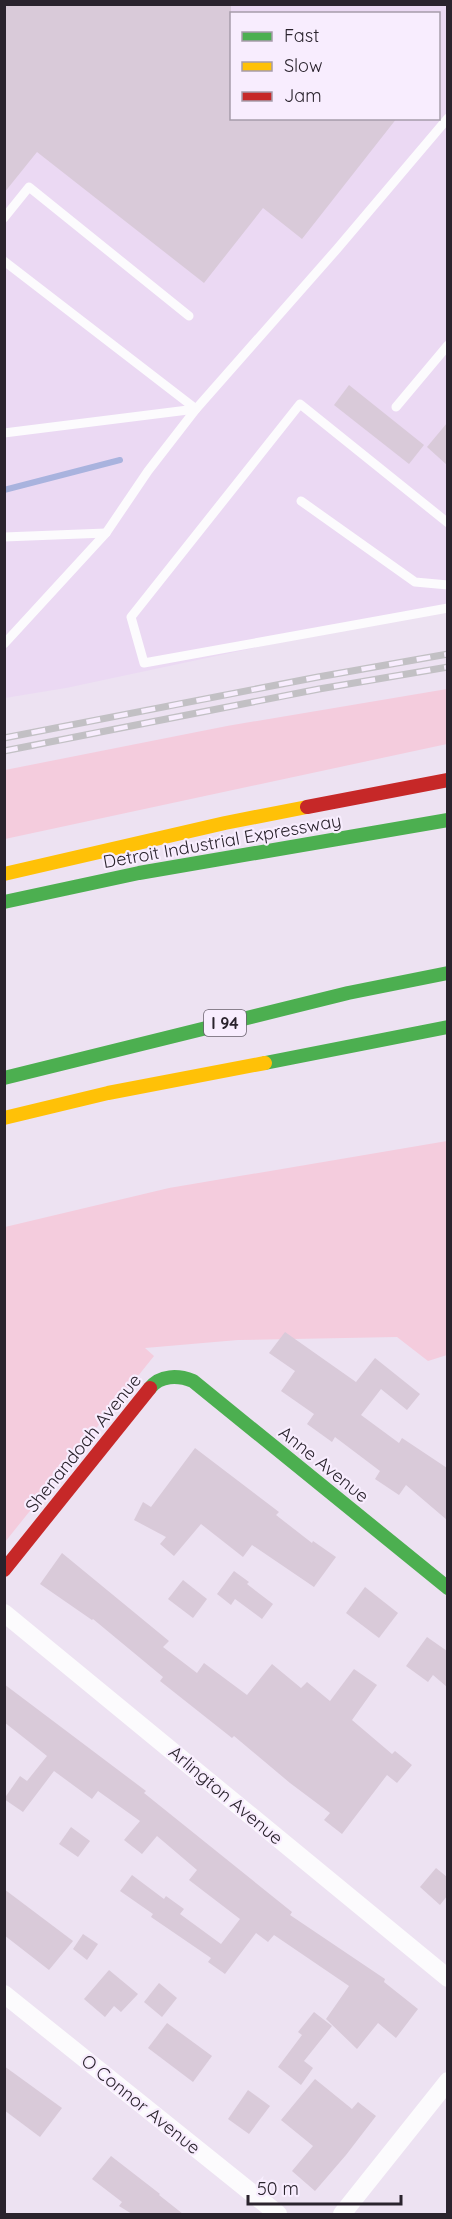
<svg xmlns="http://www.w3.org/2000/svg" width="452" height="2219" viewBox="0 0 452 2219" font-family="Quicksand,sans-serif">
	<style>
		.built { fill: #ebd9f3; fill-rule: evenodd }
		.green { fill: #f4ccdd }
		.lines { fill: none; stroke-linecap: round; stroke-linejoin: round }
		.stream { stroke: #a9b3de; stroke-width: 6 }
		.building { fill: #d9cad9 }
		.lane { stroke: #fcfbfd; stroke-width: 9 }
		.street { stroke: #fcfbfd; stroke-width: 18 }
		.fast { stroke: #4caf50; stroke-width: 14 }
		.slow { stroke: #ffc107; stroke-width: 14 }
		.jam { stroke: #c62828; stroke-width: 14 }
		.rail-casing { stroke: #c2c0c4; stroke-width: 7 }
		.rail { stroke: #f8edfe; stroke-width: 4.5; stroke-dasharray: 14; stroke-linecap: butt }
		.labels { text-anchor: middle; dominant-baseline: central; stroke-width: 4.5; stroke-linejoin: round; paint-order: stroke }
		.shield { fill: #f8edfe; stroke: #68606c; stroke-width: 1.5 }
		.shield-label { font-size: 16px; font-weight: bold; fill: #2a232d }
		.street-label { font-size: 18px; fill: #2a232d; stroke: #f8edfe }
	</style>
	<rect width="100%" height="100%" fill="#ede2f2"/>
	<path class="built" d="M5,5H447V607L66,688L5,698ZM231,14H438V118H231Z"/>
	<g class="green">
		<polygon points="447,689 447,744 5,839 5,770 227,726"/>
		<polygon points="447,1141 447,1355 428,1361 397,1337 238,1340 145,1348 154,1356 5,1542 5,1227 169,1188"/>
	</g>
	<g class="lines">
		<polyline class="stream" points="4,490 120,460"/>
	</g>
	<g class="building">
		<polygon points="4,4 231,4 231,118 397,118 302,239 263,208 204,283 37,152 4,193"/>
		<polygon points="349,385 424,445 409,464 334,405"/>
		<polygon points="447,423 447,465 427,447"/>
		<polygon points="285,1332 356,1382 375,1358 420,1394 407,1410 381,1389 361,1415 399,1443 402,1438 447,1468 447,1520 406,1485 399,1495 375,1479 380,1471 335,1437 332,1442 307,1424 314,1414 281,1391 295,1371 269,1353"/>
		<polygon points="195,1448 279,1512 276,1515 312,1543 313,1541 336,1557 314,1587 252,1545 243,1557 201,1524 174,1556 160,1544 166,1537 134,1520 143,1502 151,1507"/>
		<polygon points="62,1553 169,1641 163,1647 197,1673 204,1663 247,1695 272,1664 301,1688 307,1682 330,1701 354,1669 377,1685 352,1720 392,1754 395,1751 412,1765 397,1783 387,1775 342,1834 324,1820 330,1813 290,1783 234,1736 232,1738 160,1681 163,1677 93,1619 92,1620 40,1584"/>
		<polygon points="234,1571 249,1582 247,1584 273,1604 262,1619 235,1599 231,1605 217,1594"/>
		<polygon points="183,1580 207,1599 193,1618 168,1599"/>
		<polygon points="365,1587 398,1613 379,1638 346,1613"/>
		<polygon points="427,1637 447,1651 447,1687 433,1675 428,1682 406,1666"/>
		<polygon points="4,1684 146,1791 144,1793 292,1912 290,1915 385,1979 384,1982 418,2009 396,2038 378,2023 357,2049 326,2019 349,1986 274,1935 268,1942 256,1933 225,1974 208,1962 211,1958 151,1917 153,1914 120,1891 132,1875 164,1899 166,1896 184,1909 180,1914 221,1944 240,1919 189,1880 197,1870 157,1836 142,1854 124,1840 140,1821 98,1791 92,1799 54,1771 23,1812 4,1799 20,1776 27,1781 47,1756 4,1722"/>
		<polygon points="71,1827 90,1841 78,1857 59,1844"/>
		<polygon points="436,1868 447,1877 447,1896 440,1905 420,1887"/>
		<polygon points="4,1889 73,1941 49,1970 4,1935"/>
		<polygon points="83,1934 98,1944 87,1960 73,1949"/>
		<polygon points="109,1970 138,1994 121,2012 114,2006 105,2017 84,1999"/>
		<polygon points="159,1983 177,1998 162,2017 144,2002"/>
		<polygon points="314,2012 332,2026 304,2061 313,2068 301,2085 278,2067 302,2035 298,2032"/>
		<polygon points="167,2023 212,2056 193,2082 148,2048"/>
		<polygon points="4,2066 62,2108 40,2137 4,2110"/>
		<polygon points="315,2079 352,2109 358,2102 376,2116 346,2155 315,2191 292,2171 313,2146 281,2120"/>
		<polygon points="248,2090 270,2106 249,2134 228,2119"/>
		<polygon points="111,2156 160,2194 159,2195 183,2214 132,2214 119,2206 122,2202 92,2179"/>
	</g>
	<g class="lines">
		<g class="lane">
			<polyline points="4,218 29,187 189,316"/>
			<polyline points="4,261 196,409 148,471 106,533 4,644"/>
			<polyline points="396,407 448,345"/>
			<polyline points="4,433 196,409 337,249 448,118"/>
			<polyline points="301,501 415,582 448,585"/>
			<polyline points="448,523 300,404 131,617 144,663 448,608"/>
			<polyline points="4,537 106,533"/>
		</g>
		<g class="street">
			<polyline points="4,1613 448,1978"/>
			<polyline points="4,1994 278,2214"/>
			<polyline points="342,2214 448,2081"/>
		</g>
		<g class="fast">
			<polyline points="4,902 139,873 448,820"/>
			<polyline points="265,1063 448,1027"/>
			<polyline points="4,1078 348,993 448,973"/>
			<path d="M150,1388C160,1375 178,1375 193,1381L448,1588"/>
		</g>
		<g class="slow">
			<polyline points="4,874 225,823 307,807"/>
			<polyline points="4,1118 108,1093 265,1063"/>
		</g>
		<g class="jam">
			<polyline points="307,807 448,780"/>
			<polyline points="4,1570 150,1388"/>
		</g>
		<g class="rail-casing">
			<g id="rail">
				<polyline points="4,738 318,677 448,654"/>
				<polyline points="4,751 319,689 448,667"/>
			</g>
		</g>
		<use href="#rail" class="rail"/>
	</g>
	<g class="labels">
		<rect class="shield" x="204" y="1010" width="42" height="26" rx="4.5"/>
		<g class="shield-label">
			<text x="225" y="1023">I 94</text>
		</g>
		<g class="street-label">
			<text transform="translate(222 841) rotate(-10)">Detroit Industrial Expressway</text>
			<text transform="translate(83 1443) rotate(-51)">Shenandoah Avenue</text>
			<text transform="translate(324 1464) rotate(39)">Anne Avenue</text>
			<text transform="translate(226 1795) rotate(40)">Arlington Avenue</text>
			<text transform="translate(141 2104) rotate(39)">O Connor Avenue</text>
		</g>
	</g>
	<rect width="452" height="2219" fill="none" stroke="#2a232d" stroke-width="12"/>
	<rect x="230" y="12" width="210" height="108" fill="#f8edfe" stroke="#a69caa" stroke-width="1.5"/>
	<rect x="242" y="32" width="30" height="9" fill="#4caf50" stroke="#a69caa" stroke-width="1.5"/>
	<text x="284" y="42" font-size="18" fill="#2a232d">Fast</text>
	<rect x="242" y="62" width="30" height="9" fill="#ffc107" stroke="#a69caa" stroke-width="1.5"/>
	<text x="284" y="72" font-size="18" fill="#2a232d">Slow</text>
	<rect x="242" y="92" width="30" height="9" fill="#c62828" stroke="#a69caa" stroke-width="1.5"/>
	<text x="284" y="102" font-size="18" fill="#2a232d">Jam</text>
	<path d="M248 2195v9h153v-9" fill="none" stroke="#2a232d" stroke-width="3"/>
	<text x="257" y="2195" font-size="18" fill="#2a232d" stroke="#f8edfe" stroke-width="4.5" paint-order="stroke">50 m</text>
</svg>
